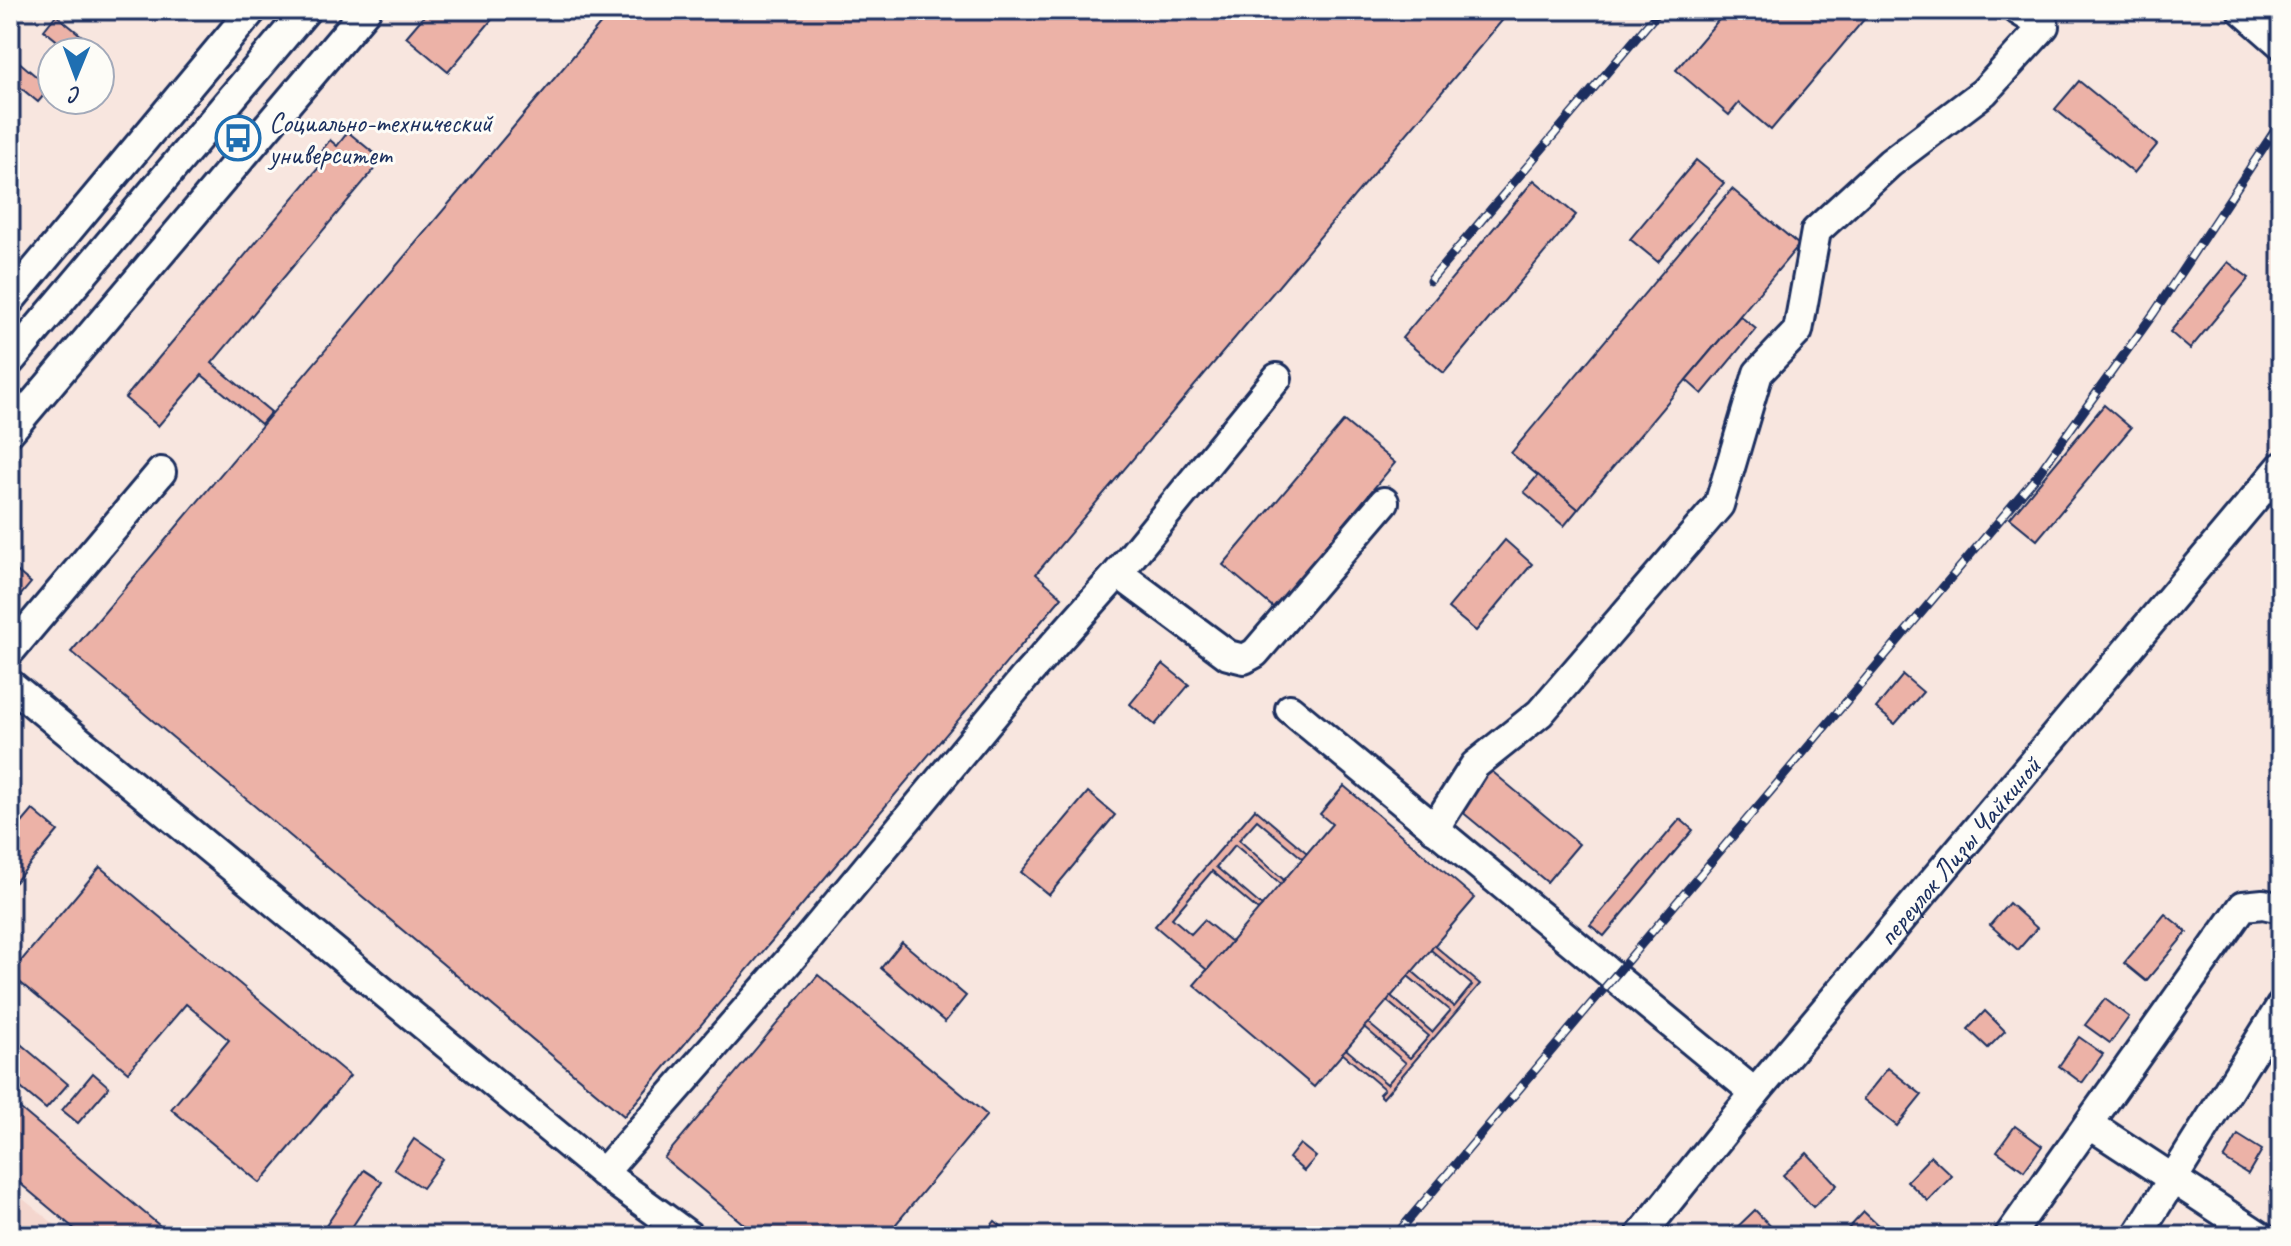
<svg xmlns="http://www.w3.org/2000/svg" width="2291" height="1246" viewBox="0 0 2291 1246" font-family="Caveat,sans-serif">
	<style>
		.built { fill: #f4d6ce }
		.building { fill: #ecb2a7; stroke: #1b2f5e; stroke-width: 2 }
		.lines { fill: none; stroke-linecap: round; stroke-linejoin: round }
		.minor-casing { stroke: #1b2f5e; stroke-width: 34 }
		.minor { stroke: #fdfcf7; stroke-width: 28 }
		.rail-casing { stroke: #1b2f5e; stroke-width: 9 }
		.rail { stroke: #fdfcf7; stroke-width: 6; stroke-dasharray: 18; stroke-linecap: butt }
		.labels { text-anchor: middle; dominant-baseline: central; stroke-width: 6; stroke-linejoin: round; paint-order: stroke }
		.poi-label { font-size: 28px; fill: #1b2f5e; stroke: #fdfcf7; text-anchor: start }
		.street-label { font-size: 28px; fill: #1b2f5e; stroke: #fdfcf7 }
	</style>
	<rect width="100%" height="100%" fill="#f8e6df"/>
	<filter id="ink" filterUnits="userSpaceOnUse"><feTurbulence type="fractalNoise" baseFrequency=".0125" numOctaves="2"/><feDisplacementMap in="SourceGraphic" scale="16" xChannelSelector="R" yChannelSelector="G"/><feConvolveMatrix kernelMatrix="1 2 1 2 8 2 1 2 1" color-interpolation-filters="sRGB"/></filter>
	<g filter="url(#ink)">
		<polygon class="built" points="23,1199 69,1236 10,1236 10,1200 18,1206"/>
		<g class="building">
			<polygon points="429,10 500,10 448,72 406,37"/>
			<polygon points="612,10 1511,10 1036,574 1062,597 624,1116 71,652"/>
			<polygon points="1727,10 1872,10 1771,130 1739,103 1729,115 1676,70"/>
			<polygon points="56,15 88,41 80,52 71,52 44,30"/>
			<polygon points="18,61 50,88 38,102 10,79 10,71"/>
			<polygon points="2079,81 2157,145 2134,173 2055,109"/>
			<polygon points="348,132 382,160 212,363 271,412 261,424 202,375 158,426 125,398 326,159 319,154 330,140 337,146"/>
			<polygon points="1696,160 1724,183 1658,262 1630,239"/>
			<polygon points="1534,180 1576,215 1444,373 1402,338"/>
			<polygon points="2281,187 2281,208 2271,198"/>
			<polygon points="1732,189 1799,245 1578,509 1511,453"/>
			<polygon points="2228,262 2249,278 2190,349 2170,332"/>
			<polygon points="1740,316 1756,329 1702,394 1686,380"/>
			<polygon points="2104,405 2131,428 2037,540 2010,518"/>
			<polygon points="1344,421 1395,463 1274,608 1223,565"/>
			<polygon points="1538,475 1578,509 1564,526 1524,492"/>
			<polygon points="1505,540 1532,564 1476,631 1448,608"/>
			<polygon points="13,568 31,583 10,608 10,572"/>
			<polygon points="1163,664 1189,685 1155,725 1130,704"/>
			<polygon points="1903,675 1923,692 1895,724 1876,708"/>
			<polygon points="1488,768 1579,844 1547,882 1455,806"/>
			<polygon points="1344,786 1475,898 1314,1087 1194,985 1332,824 1320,814"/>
			<polygon points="1088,792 1115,815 1049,895 1021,872"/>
			<polygon points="1255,809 1307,853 1302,858 1257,820 1239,840 1284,880 1281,884 1235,845 1216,867 1262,906 1258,910 1212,871 1172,918 1191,934 1204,920 1231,942 1207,970 1155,926"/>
			<polygon points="33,810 58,831 10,888 10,837"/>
			<polygon points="1680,819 1693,830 1604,936 1590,925"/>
			<polygon points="100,867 350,1076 260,1183 171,1109 229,1040 186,1004 128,1072 10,974"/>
			<polygon points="2009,903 2037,928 2018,950 1990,925"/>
			<polygon points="2165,914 2187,932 2146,981 2124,963"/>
			<polygon points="902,942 966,996 945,1022 881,968"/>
			<polygon points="1434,945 1480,984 1383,1098 1379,1094 1384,1089 1342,1053 1346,1049 1387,1084 1406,1063 1364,1027 1368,1023 1410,1058 1429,1036 1387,1001 1391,996 1432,1032 1450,1011 1408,976 1412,971 1454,1007 1472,985 1431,950"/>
			<polygon points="818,975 987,1115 886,1236 758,1236 664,1158"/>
			<polygon points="2105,999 2129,1017 2110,1043 2085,1025"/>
			<polygon points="1985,1011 2005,1031 1988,1048 1968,1029"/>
			<polygon points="10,1035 68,1084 46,1109 10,1079"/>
			<polygon points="2079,1037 2103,1054 2082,1083 2059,1066"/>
			<polygon points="1888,1068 1922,1095 1897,1126 1863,1099"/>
			<polygon points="2281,1071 2281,1089 2273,1084"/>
			<polygon points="93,1073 109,1087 78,1123 62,1110"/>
			<polygon points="10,1100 172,1236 83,1236 10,1175"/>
			<polygon points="2015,1126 2042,1146 2024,1171 1997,1151"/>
			<polygon points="2238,1135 2262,1150 2248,1174 2224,1159"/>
			<polygon points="414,1139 443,1159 422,1188 394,1169"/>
			<polygon points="1300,1144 1316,1157 1304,1171 1289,1158"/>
			<polygon points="1807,1153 1837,1185 1813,1207 1783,1175"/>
			<polygon points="1931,1156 1952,1176 1928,1201 1907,1181"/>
			<polygon points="364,1170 382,1182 346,1236 319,1236"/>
			<polygon points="2281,1175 2281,1191 2274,1187"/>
			<polygon points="1755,1210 1780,1236 1728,1236"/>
			<polygon points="1864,1212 1881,1228 1873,1236 1849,1236 1845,1232"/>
			<polygon points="995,1221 1013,1236 983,1236"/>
			<polygon points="10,1222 27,1236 10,1236"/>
			<polygon points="553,1228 563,1236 547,1236"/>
		</g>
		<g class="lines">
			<g class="minor-casing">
				<g id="minor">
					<polyline points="2242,10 2281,44"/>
					<polyline points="10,300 252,10"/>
					<polyline points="10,361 306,10"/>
					<polyline points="10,431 366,10"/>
					<polyline points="1118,573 1228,655 1244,659 1255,653 1384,502"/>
					<polyline points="10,651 161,472"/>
					<polyline points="10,684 603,1173 689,1236"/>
					<polyline points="1290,709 1755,1093"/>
					<polyline points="1434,829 1475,765 1540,713 1719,505 1758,373 1798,331 1816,231 1890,163 1984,92 2044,26 2018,10"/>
					<polyline points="2089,1124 2260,1236"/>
					<polyline points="603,1173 807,940 1025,677 1118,573 1277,378"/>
					<path id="s1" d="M1640,1236L1755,1093L2281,467"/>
					<polyline points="2009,1236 2243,906 2263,904 2281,908"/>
					<polyline points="2137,1236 2281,1006"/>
				</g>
			</g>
			<use href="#minor" class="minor"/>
			<g class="rail-casing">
				<g id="rail">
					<polyline points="1430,281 1660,10"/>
					<polyline points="1395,1236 2036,477 2154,313 2281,121"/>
				</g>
			</g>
			<use href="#rail" class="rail"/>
		</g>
	</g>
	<defs>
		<g id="bus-ring" transform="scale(2.3)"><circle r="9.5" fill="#fdfcf7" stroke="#1f6fb2" stroke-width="1.5"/><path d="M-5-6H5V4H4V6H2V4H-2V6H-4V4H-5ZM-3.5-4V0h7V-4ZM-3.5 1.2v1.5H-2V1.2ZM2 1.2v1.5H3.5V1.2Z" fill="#1f6fb2"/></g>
	</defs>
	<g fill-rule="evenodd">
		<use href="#bus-ring" x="238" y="138"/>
	</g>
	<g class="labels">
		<g class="poi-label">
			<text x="269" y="122">Социально-технический<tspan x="269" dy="32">университет</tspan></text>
		</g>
		<g class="street-label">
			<text stroke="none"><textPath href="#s1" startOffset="500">переулок Лизы Чайкиной</textPath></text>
		</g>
	</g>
	<rect width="2291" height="1246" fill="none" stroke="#fdfcf7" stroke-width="40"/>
	<rect x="20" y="20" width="2251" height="1206" fill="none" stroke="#1b2f5e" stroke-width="3" filter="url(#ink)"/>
	<g transform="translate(76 76) rotate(181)"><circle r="38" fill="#fdfcf7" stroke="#a3aaba" stroke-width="2"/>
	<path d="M0-6L14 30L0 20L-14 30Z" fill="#1f6fb2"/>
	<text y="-12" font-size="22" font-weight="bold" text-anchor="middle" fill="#1b2f5e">С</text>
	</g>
</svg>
